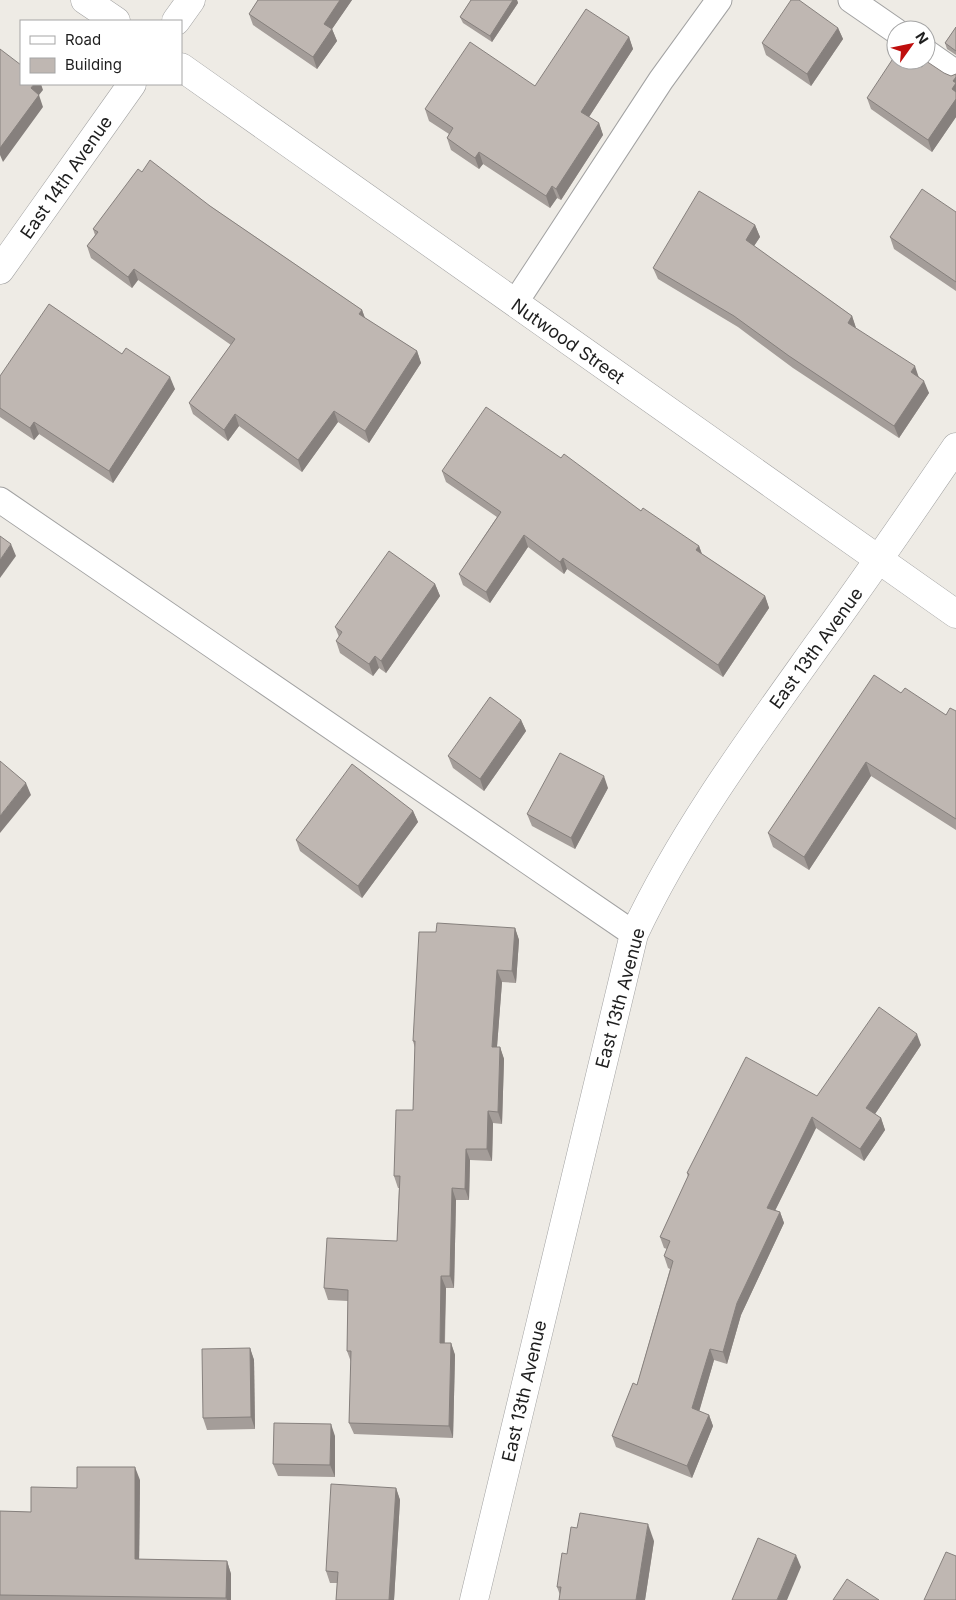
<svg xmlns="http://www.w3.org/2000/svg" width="956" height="1600" viewBox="0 0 956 1600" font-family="Inter,sans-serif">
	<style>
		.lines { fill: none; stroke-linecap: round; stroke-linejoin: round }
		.service-casing { stroke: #a2a2a2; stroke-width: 27 }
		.minor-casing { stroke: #a2a2a2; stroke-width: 29 }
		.service { stroke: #fff; stroke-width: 25 }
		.minor { stroke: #fff; stroke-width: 28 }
		.wall { fill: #a49d99 }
		.shaded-wall { fill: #86807d }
		.building { fill: #bfb7b2; stroke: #86807d }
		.labels { text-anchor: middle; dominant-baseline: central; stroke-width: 4; stroke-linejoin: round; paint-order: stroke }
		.street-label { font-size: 18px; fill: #1e1e1e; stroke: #fff }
	</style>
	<rect width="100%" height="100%" fill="#eeebe5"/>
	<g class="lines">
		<g class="service-casing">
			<g id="service">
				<polyline points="851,0 896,31"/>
				<polyline points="926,52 956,73"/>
				<polyline points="515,303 661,80 719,0"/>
				<polyline points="0,500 634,934"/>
			</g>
		</g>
		<g class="minor-casing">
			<g id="minor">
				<polyline points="85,0 116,21"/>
				<polyline points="176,21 191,0"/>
				<polyline points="181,67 956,614"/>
				<polyline points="0,270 132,84"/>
				<path d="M474,1600L634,934C683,830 752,737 819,643C866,579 911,513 956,447"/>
			</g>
		</g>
		<use href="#service" class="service"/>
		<use href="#minor" class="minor"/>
	</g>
	<g class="wall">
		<polygon points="258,0 352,0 332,29 337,41 317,69 253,25 249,14"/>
		<polygon points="471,0 517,0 518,3 492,42 463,23 460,17"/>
		<polygon points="956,27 956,55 947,49 945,43"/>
		<polygon points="838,28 843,39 811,86 766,55 762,43"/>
		<polygon points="629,37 633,49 589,117 599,123 603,135 561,200 557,198 550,208 483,164 479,169 451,150 447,138 449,134 429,121 425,109 535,86"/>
		<polygon points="922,67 951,76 956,74 956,117 932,152 871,109 867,98"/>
		<polygon points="142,172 210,206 362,310 365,318 417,351 421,363 369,443 338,422 302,472 239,426 228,441 193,414 189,403 231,345 138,280 132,288 91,258 87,246 95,235 93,229"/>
		<polygon points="956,212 956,291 894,249 890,237"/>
		<polygon points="755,225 760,237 754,246 852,316 856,328 919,377 929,393 899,438 793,368 738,327 658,279 653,268"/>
		<polygon points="122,354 175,389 113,483 39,434 34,440 0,417 0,376"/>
		<polygon points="561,458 641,511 699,546 702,554 765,596 769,608 723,677 567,569 564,574 528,547 490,603 463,585 459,574 497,517 446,482 442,471"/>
		<polygon points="435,584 440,596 386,673 379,668 373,676 340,653 336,641 339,637 335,627"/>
		<polygon points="901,693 946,715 956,711 956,830 871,776 809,870 773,847 768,833"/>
		<polygon points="521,720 526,731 484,791 453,768 448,756"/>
		<polygon points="608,788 575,849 532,826 527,814"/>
		<polygon points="413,811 418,822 362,898 300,851 296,840"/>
		<polygon points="515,928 519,940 516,983 502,982 497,1047 500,1047 504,1059 502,1124 493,1123 492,1161 470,1160 469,1200 456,1200 454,1288 446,1288 445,1343 451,1343 455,1355 453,1438 354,1434 349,1423 351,1362 347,1351 348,1301 328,1300 324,1288 397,1241 399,1188 398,1188 394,1176 413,1110 415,1048 413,1041 436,932"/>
		<polygon points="921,1045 875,1114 881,1118 885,1130 864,1161 816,1128 775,1210 780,1212 784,1223 741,1315 727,1364 714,1360 699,1411 709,1415 713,1426 692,1478 616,1447 612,1436 637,1385 670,1269 668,1268 664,1256 667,1249 664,1248 660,1237 688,1177 687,1173 817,1096"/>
		<polygon points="250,1348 254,1360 255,1429 207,1430 203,1418"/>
		<polygon points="335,1436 335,1477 278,1476 273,1464"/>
		<polygon points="140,1480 139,1559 227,1561 231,1574 231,1600 0,1600 0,1511 31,1512 77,1488"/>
		<polygon points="396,1488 400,1500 394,1600 336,1600 337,1583 330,1583 326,1571"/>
		<polygon points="654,1541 645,1600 559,1600 560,1595 557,1587 567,1554"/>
	</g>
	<g class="shaded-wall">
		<polygon points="340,0 352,0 332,29 337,41 317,69 313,57 324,24"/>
		<polygon points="513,0 517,0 518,3 492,42 490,36"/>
		<polygon points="838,28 843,39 811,86 807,74"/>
		<polygon points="629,37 633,49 585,123 581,112"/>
		<polygon points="956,77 956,117 932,152 928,140 953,81"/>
		<polygon points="34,84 41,84 43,90 39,95 43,107 3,162 0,155 0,148 31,88"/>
		<polygon points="599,123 603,135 561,200 556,189"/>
		<polygon points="479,152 483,164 479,169 475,158"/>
		<polygon points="552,186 557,198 550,208 546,196"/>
		<polygon points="755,225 760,237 750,252 746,240"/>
		<polygon points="134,269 138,280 132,288 128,277"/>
		<polygon points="362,310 366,321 359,314"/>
		<polygon points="852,316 856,328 848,323"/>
		<polygon points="417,351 421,363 369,443 365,431"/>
		<polygon points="915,366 919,378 911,372"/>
		<polygon points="170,377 175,389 113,483 109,471"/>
		<polygon points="924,381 929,393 899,438 894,426"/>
		<polygon points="334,411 338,422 302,472 298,460"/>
		<polygon points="235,414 239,426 228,441 224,430"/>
		<polygon points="34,422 39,434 34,440 30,428"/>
		<polygon points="524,535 528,547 490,603 486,592"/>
		<polygon points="11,544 16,556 0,578 0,560"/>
		<polygon points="699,546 703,557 696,550"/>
		<polygon points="563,558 567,569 564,574 560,562"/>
		<polygon points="435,584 440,596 386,673 381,661"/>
		<polygon points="765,596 769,608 723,677 718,665"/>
		<polygon points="375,656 379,668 373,676 369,664"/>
		<polygon points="521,720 526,731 484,791 480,779"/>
		<polygon points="866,762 871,776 809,870 804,857"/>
		<polygon points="604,776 608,788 575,849 571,838"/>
		<polygon points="26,783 31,795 0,833 0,816"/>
		<polygon points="413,811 418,822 362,898 358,886"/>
		<polygon points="515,928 519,940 516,983 512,971"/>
		<polygon points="497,970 502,982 496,1059 492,1047"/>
		<polygon points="917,1034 921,1045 871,1120 866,1108"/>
		<polygon points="500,1047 504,1059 502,1124 498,1112"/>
		<polygon points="488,1111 493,1123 492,1161 487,1149"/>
		<polygon points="812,1117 816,1128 771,1219 767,1208"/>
		<polygon points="881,1118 885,1130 864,1161 860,1149"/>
		<polygon points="466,1149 470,1160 469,1200 465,1189"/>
		<polygon points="452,1188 456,1200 454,1288 450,1276"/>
		<polygon points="780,1212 784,1223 741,1315 727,1364 723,1352 737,1303"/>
		<polygon points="441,1276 446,1288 444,1354 440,1343"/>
		<polygon points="451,1343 455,1355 453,1438 449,1426"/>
		<polygon points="250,1348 254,1360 255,1429 251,1417"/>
		<polygon points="710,1349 714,1360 697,1419 692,1408"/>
		<polygon points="709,1415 713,1426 692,1478 687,1466"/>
		<polygon points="331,1424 335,1436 335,1477 330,1465"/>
		<polygon points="135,1467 140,1480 139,1572 135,1559"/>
		<polygon points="396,1488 400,1500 394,1600 389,1600"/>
		<polygon points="648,1524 654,1541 645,1600 636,1600"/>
		<polygon points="796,1555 801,1567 787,1600 777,1600"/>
		<polygon points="227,1561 231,1574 231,1600 227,1600 226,1598"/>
	</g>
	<g class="building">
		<polygon points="258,0 340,0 324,24 332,29 313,57 249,14"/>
		<polygon points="471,0 513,0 490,36 460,17"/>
		<polygon points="791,0 799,0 838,28 807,74 762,43"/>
		<polygon points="586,9 629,37 581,112 599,123 556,189 552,186 546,196 479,152 475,158 447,138 453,128 425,109 470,42 535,86"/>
		<polygon points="956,27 956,51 945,43"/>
		<polygon points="0,49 21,65 21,84 34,84 31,88 39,95 0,148"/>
		<polygon points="896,54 896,60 911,60 922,67 926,61 944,73 951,76 956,74 956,77 953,81 956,83 952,89 956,92 956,99 928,140 867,98"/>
		<polygon points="150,160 210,206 362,310 359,314 417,351 365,431 334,411 298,460 235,414 224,430 189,403 235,339 134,269 128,277 87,246 98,232 93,229 138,169 142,172"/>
		<polygon points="922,189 956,212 956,282 890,237"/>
		<polygon points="699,191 755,225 746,240 852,316 848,323 915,366 911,372 924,381 894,426 789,356 734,316 653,268"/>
		<polygon points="49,304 122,354 126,348 170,377 109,471 34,422 30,428 0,408 0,376"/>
		<polygon points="486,407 561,458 564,454 641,511 643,508 699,546 696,550 765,596 718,665 563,558 560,562 524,535 486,592 459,574 501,512 442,471"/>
		<polygon points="0,536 11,544 0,560"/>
		<polygon points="389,551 435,584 381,661 375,656 369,664 336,641 342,632 335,627"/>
		<polygon points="874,675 901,693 905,688 946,715 950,708 956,711 956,819 866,762 804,857 768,833"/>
		<polygon points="490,697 521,720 480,779 448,756"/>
		<polygon points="560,753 604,776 571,838 527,814"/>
		<polygon points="0,761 26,783 0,816"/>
		<polygon points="352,764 413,811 358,886 296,840"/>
		<polygon points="437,923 515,928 512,971 497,970 492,1047 500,1047 498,1112 488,1111 487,1149 466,1149 465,1189 452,1188 450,1276 441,1276 440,1343 451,1343 449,1426 349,1423 351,1351 347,1351 348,1290 324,1288 327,1238 397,1241 400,1176 394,1176 396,1110 413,1110 415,1041 413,1041 419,932 436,932"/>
		<polygon points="879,1007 917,1034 866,1108 881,1118 860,1149 812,1117 767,1208 780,1212 737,1303 723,1352 710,1349 692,1408 709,1415 687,1466 612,1436 633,1383 637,1385 673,1261 664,1256 670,1241 660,1237 689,1174 687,1173 746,1057 817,1096"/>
		<polygon points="250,1348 251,1417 203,1418 202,1349"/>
		<polygon points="274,1423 331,1424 330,1465 273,1464"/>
		<polygon points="77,1467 135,1467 135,1559 227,1561 226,1598 0,1595 0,1511 31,1512 31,1487 77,1488"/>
		<polygon points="331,1484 396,1488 389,1600 336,1600 338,1572 326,1571"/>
		<polygon points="580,1513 648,1524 636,1600 559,1600 561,1587 557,1587 562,1553 567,1554 571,1527 577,1528"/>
		<polygon points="758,1538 796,1555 777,1600 732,1600"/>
		<polygon points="946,1552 956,1556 956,1600 924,1600"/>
		<polygon points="847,1579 879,1600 833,1600"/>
	</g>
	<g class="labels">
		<g class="street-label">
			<text transform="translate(66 177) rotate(-55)">East 14th Avenue</text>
			<text transform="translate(568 341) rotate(35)">Nutwood Street</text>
			<text transform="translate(816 648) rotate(-54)">East 13th Avenue</text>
			<text transform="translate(620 998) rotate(-75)">East 13th Avenue</text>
			<text transform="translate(524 1391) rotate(-77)">East 13th Avenue</text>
		</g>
	</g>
	<rect x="20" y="20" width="162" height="65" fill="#ffffff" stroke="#a5a5a5"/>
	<rect x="30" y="36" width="25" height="8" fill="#ffffff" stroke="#a5a5a5"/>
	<text x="65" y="45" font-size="15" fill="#1e1e1e">Road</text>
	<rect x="30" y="58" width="25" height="15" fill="#bfb7b2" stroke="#a5a5a5"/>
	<text x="65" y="70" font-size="15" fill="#1e1e1e">Building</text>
	<g transform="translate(911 45) rotate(57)"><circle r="24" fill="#ffffff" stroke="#a5a5a5"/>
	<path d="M0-4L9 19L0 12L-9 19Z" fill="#bf0e0d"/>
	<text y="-8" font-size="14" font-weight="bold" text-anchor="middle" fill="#1e1e1e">N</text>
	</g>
</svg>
